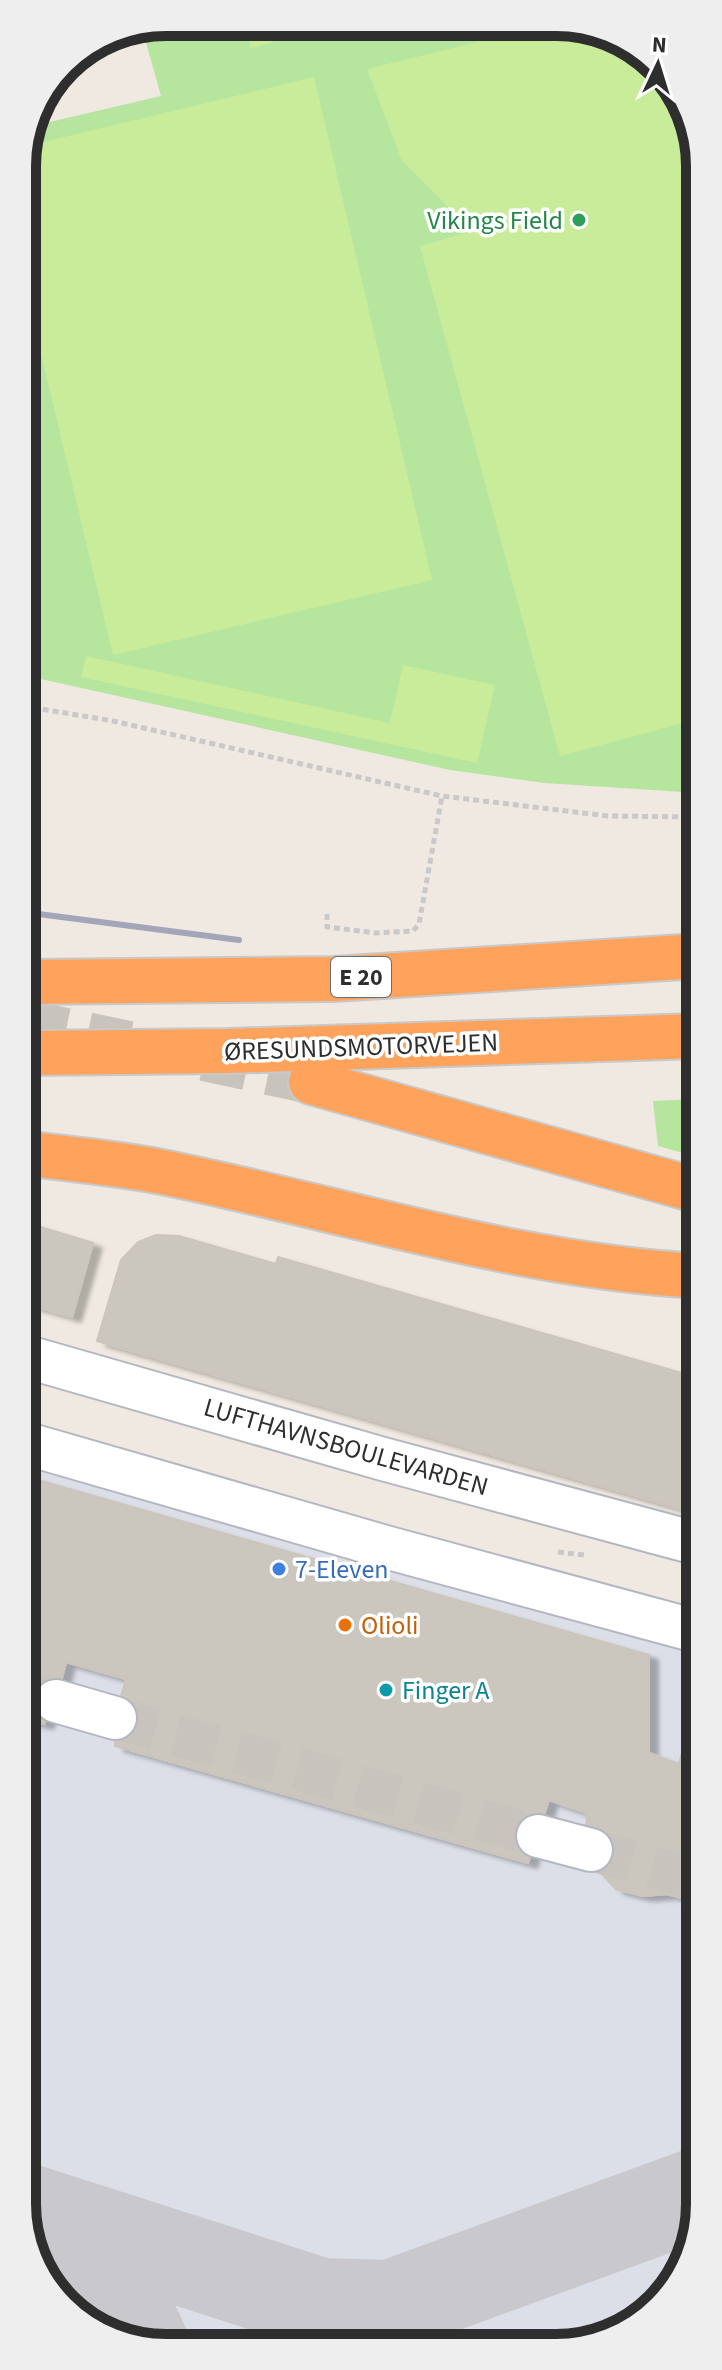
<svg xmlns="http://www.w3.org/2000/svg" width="722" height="2370" viewBox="0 0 722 2370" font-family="'Source Sans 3',sans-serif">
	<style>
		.airport { fill: #dcdee8 }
		.green { fill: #b6e59e }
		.pitch { fill: #c9ec9a }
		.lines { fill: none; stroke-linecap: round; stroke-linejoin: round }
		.taxiway { stroke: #c9c8cc; stroke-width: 92 }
		.building { fill: #cbc7bf; stroke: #cbc5ba; stroke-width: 2; filter: url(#shadow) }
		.minor-tunnel { stroke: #c8c4bd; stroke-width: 42; stroke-dasharray: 42 21; stroke-linecap: butt }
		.highway-tunnel { stroke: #c8c4bd; stroke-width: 44; stroke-dasharray: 44 22; stroke-linecap: butt }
		.minor-casing { stroke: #b4b7c1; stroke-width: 46 }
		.highway-casing { stroke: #c9c9c9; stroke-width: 48 }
		.path { stroke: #c9c9c9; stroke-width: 5; stroke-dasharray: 6 4; stroke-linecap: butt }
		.minor { stroke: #fff; stroke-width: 42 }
		.highway { stroke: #ffa35c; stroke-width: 44 }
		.rail { stroke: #a3a6b8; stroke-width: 6 }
		.leisure-dot { fill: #2e9e5b; stroke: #fff; stroke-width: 3 }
		.shop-dot { fill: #3f7fe0; stroke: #fff; stroke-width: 3 }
		.food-dot { fill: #e8710a; stroke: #fff; stroke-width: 3 }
		.culture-dot { fill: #0f9aa8; stroke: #fff; stroke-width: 3 }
		.labels { text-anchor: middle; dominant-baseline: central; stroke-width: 7; stroke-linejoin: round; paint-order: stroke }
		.shield { fill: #fff; stroke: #6d6d6d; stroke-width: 2 }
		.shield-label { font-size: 24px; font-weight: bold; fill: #2e2e2e }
		.leisure-label { font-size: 26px; fill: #27864d; stroke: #fff; text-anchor: end }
		.street-label { font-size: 26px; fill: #2e2e2e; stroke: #fff }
		.shop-label { font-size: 26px; fill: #366cbe; stroke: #fff; text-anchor: start }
		.food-label { font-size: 26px; fill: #c56008; stroke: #fff; text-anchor: start }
		.culture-label { font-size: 26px; fill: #0d838f; stroke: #fff; text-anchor: start }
		.rim { fill: none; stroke: #2e2e2e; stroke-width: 10 }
	</style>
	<defs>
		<filter id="shadow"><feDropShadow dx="9" dy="5" stdDeviation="2" flood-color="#0004"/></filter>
	</defs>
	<rect width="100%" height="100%" fill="#efe9e1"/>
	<polygon class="airport" points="24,1468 699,1641 700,2213 665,2299 584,2345 137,2345 64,2305 25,2232"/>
	<g class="green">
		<polygon points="585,25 658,65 697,138 698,793 545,783 450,770 23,675 22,157 37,125 161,96 143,32"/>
		<polygon points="698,1099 698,1157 658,1146 653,1101"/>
	</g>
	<g class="pitch">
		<polygon points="585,25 658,65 697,138 698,719 560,756 420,246 472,231 402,161 367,69 544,26"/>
		<polygon points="318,29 251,48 246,31"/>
		<polygon points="314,77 432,580 113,655 22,274 22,157 27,146"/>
		<polygon points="86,656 390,723 403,665 495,685 477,763 81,677"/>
	</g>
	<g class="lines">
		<g class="taxiway">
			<polyline points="25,2209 321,2304 391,2306"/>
			<path d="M39,2214C81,2253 121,2291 143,2345"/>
			<polyline points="322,2345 391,2306 700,2193"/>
		</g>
	</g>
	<g class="building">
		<polygon points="24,1222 93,1243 72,1317 24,1303"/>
		<polygon points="156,1235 179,1236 276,1264 278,1257 699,1378 699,1514 97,1341 121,1260 138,1242"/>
		<polygon points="24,1476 649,1655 649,1753 679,1764 699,1782 699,1859 667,1894 643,1896 616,1889 598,1870 586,1833 587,1813 549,1800 528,1863 115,1746 115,1718 126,1679 66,1662 56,1701 44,1724 24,1719"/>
		<polygon points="699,1689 699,1782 679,1764"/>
		<polygon points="699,1859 699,1903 667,1894 684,1876"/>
	</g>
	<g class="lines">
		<g class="minor-tunnel">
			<polyline points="24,1692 56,1701"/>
			<polyline points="115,1718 538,1836"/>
			<polyline points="591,1850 699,1880"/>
		</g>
		<g class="highway-tunnel">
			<polyline points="23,1021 129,1043"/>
			<polyline points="204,1059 311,1082"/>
		</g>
		<g class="minor-casing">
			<g id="minor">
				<polyline points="24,1356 383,1459 699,1544"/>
				<polyline points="24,1443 389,1548 696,1631 699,1620"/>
				<polyline points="56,1701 115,1718"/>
				<polyline points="538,1836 591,1850"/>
			</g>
		</g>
		<g class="highway-casing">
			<g id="highway">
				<polyline points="23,982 334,979 698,956"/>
				<polyline points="23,1053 228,1051 698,1036"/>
				<polyline points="311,1082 699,1191"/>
				<path d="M23,1153C69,1159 116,1163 162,1172C341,1208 516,1266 699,1276"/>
			</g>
		</g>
		<g class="path">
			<polyline points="23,706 113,721 442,796 608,816 698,817"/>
			<polyline points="327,914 327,927 376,933 413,931 419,924 442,796"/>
			<polyline points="558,1552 584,1555"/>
		</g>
		<use href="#minor" class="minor"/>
		<use href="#highway" class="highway"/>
		<polyline class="rail" points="23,912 239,940"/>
	</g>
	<circle class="leisure-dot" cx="579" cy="220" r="8"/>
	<circle class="shop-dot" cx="279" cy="1569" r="8"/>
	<circle class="food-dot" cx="345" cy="1625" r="8"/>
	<circle class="culture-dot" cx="386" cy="1690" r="8"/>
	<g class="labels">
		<rect class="shield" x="331" y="957" width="60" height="40" rx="6"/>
		<g class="shield-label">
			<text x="361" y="977">E 20</text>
		</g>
		<g class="leisure-label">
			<text x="563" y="220">Vikings Field</text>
		</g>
		<g class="street-label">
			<text transform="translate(361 1047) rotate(-2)">ØRESUNDSMOTORVEJEN</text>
			<text transform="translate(346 1447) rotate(16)">LUFTHAVNSBOULEVARDEN</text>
		</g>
		<g class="shop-label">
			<text x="295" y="1569">7-Eleven</text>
		</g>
		<g class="food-label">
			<text x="361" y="1625">Olioli</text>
		</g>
		<g class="culture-label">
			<text x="402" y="1690">Finger A</text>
		</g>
	</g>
	<path d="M0 0H722V2370H0ZM166 36H556A130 130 0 0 1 686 166V2204A130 130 0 0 1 556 2334H166A130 130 0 0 1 36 2204V166A130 130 0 0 1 166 36Z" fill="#eee" fill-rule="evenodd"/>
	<path class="rim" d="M166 36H556A130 130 0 0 1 686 166V2204A130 130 0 0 1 556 2334H166A130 130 0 0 1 36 2204V166A130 130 0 0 1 166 36Z"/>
	<g transform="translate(658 64) rotate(4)" stroke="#ffffff" stroke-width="6" paint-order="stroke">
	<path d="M0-6L14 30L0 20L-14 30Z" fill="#2e2e2e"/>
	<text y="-12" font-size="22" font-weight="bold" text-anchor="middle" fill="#2e2e2e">N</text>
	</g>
</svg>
